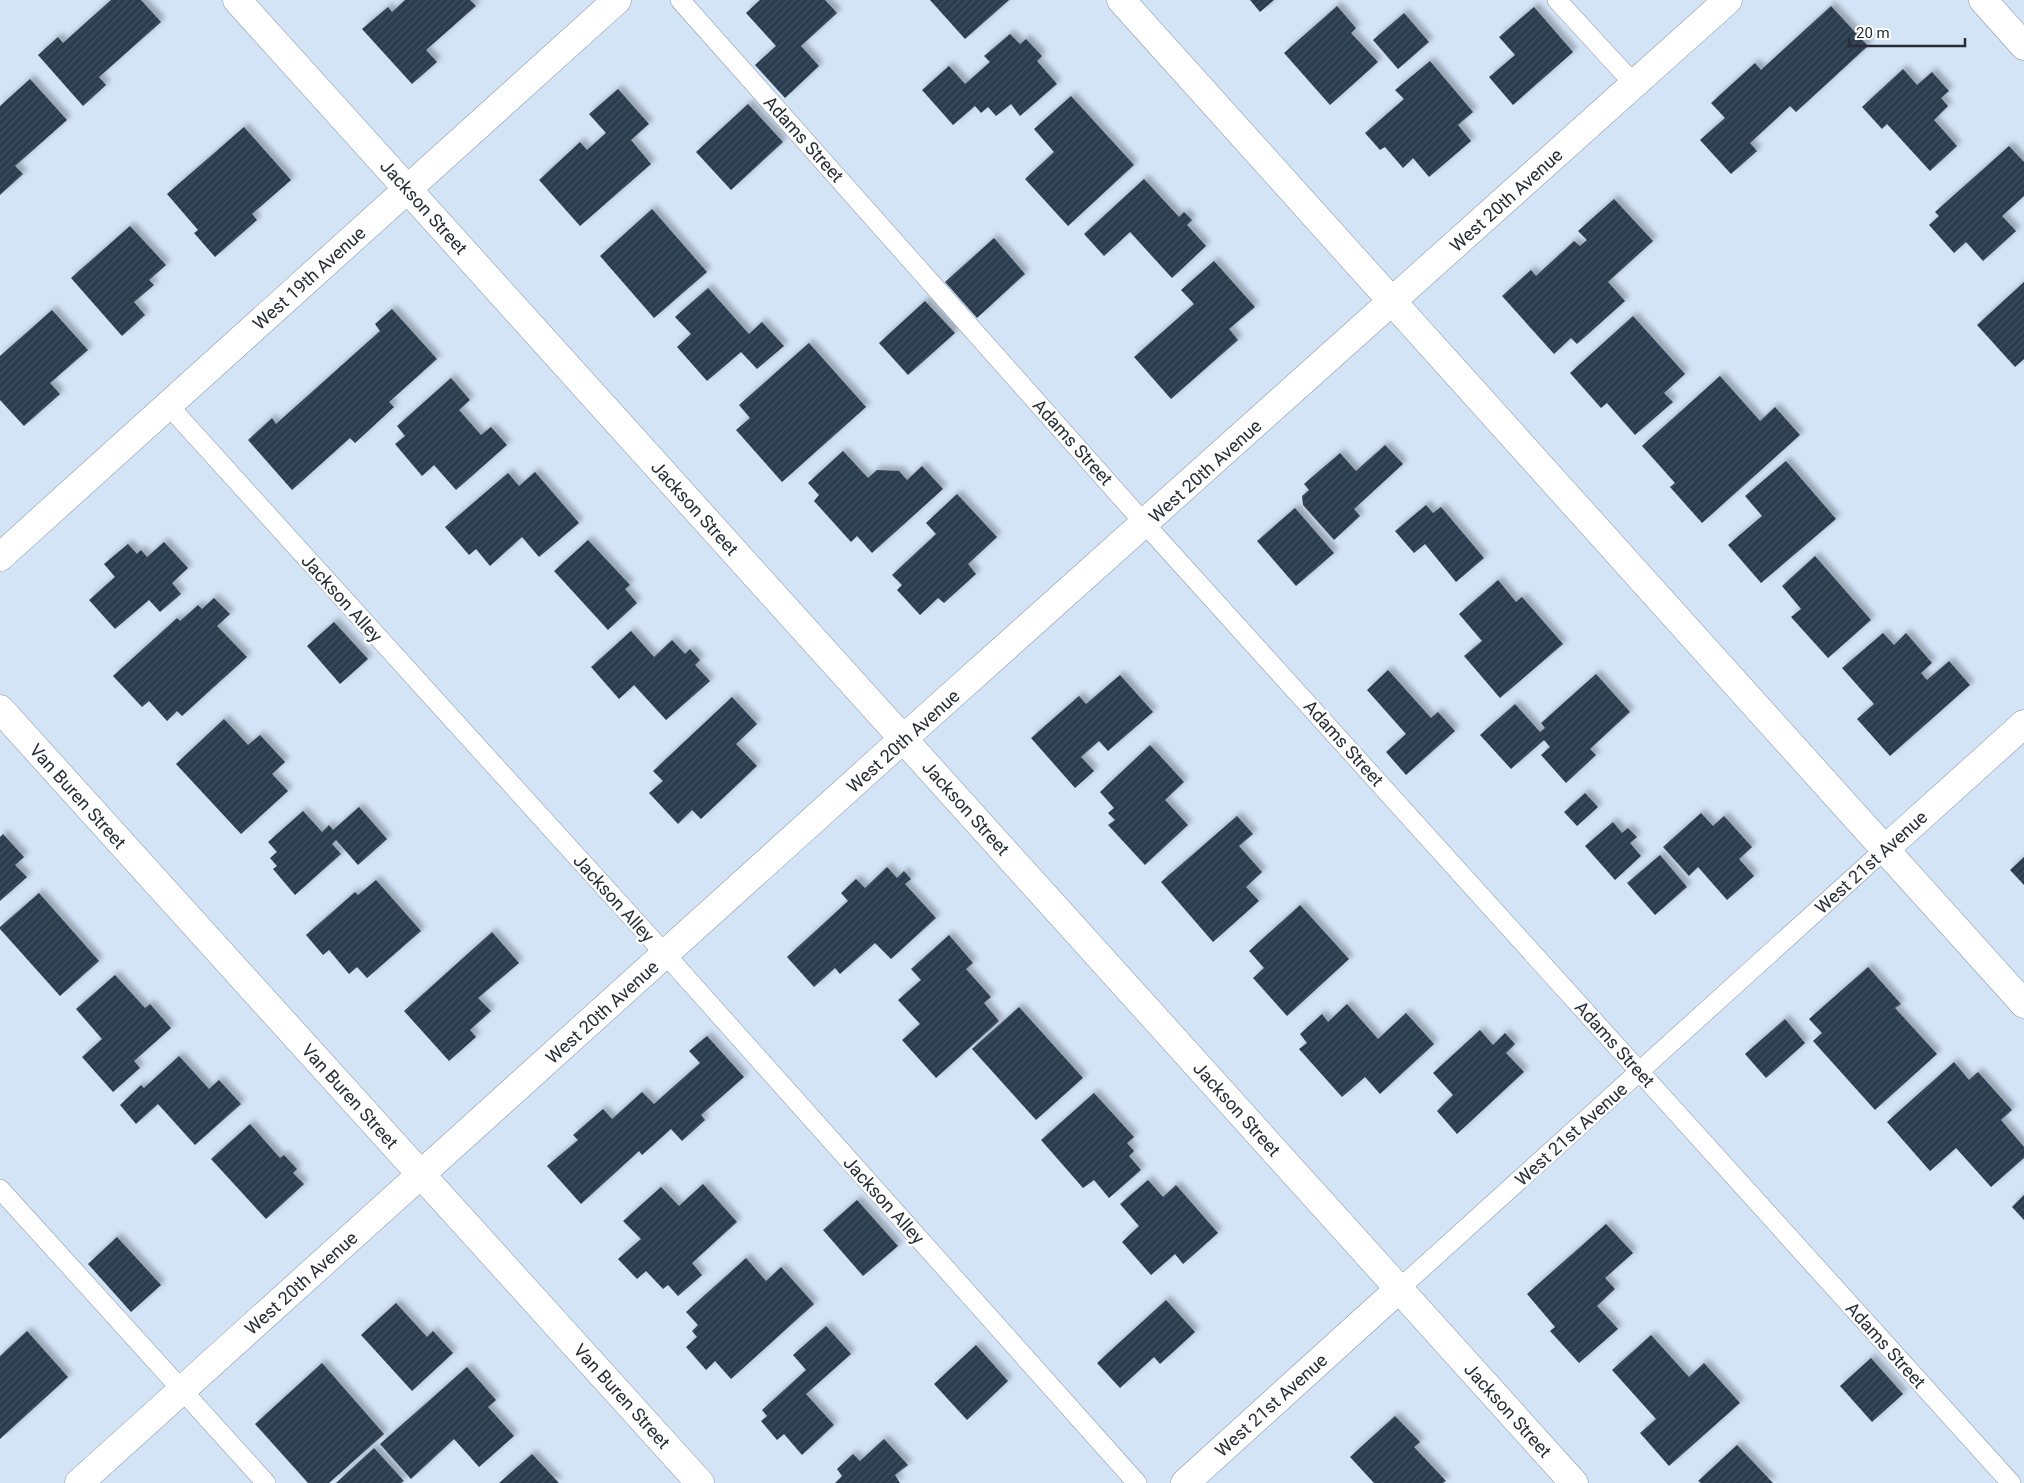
<svg xmlns="http://www.w3.org/2000/svg" width="2024" height="1483" viewBox="0 0 2024 1483" font-family="Roboto,sans-serif">
	<style>
		.building { fill: url(#building-hatch); filter: url(#shadow) }
		.lines { fill: none; stroke-linecap: round; stroke-linejoin: round }
		.lane-casing { stroke: #8695a7; stroke-width: 20 }
		.street-casing { stroke: #8695a7; stroke-width: 29 }
		.lane { stroke: #fff; stroke-width: 19 }
		.street { stroke: #fff; stroke-width: 28 }
		.labels { text-anchor: middle; dominant-baseline: central; stroke-width: 5; stroke-linejoin: round; paint-order: stroke }
		.street-label { font-size: 18px; fill: #262d34; stroke: #fff }
	</style>
	<defs>
		<pattern id="building-hatch" width="6" height="6" patternUnits="userSpaceOnUse" patternTransform="scale(1.25)"><rect width="6" height="6" fill="#2b3c4f"/><path d="M-1 1l2-2M0 6l6-6M5 7l2-2" fill="none" stroke="#415060"/></pattern>
		<filter id="shadow"><feDropShadow dx="4.5" dy="-4.5" stdDeviation="2.5" flood-color="#0004"/></filter>
	</defs>
	<rect width="100%" height="100%" fill="#d3e4f7"/>
	<g class="building">
		<polygon points="111,0 141,0 161,22 99,77 106,85 83,106 38,55 58,37 63,43"/>
		<polygon points="405,0 470,0 476,6 426,50 437,62 412,84 362,29 388,7 392,12"/>
		<polygon points="760,0 825,0 837,13 801,46 819,66 785,98 755,65 776,46 746,13"/>
		<polygon points="930,0 1009,0 965,39"/>
		<polygon points="1250,0 1274,0 1260,12"/>
		<polygon points="1337,6 1356,28 1351,33 1378,62 1330,105 1284,53"/>
		<polygon points="1831,6 1868,46 1796,112 1790,106 1750,143 1757,151 1731,174 1700,140 1725,118 1711,103 1755,63 1761,70"/>
		<polygon points="1534,7 1573,52 1513,105 1489,77 1515,55 1499,37"/>
		<polygon points="1404,13 1429,42 1398,69 1373,40"/>
		<polygon points="1010,34 1020,44 1026,39 1042,56 1037,61 1057,84 1020,116 1011,104 996,116 988,107 981,113 975,106 953,125 922,90 949,66 965,84 990,62 984,56"/>
		<polygon points="1430,61 1473,112 1458,125 1471,141 1429,177 1413,158 1403,168 1385,147 1380,150 1365,133 1404,99 1395,90"/>
		<polygon points="1903,69 1917,85 1932,72 1949,91 1941,98 1948,106 1934,120 1957,146 1930,171 1887,124 1882,129 1862,107"/>
		<polygon points="30,79 67,120 15,166 23,174 0,195 0,106"/>
		<polygon points="618,89 649,124 631,140 651,164 580,226 539,180 580,142 587,150 606,133 589,114"/>
		<polygon points="1071,96 1134,165 1068,226 1025,179 1054,152 1034,129"/>
		<polygon points="748,104 783,142 731,190 696,152"/>
		<polygon points="244,127 291,180 252,214 257,220 215,257 194,233 198,230 167,194"/>
		<polygon points="2009,146 2024,162 2024,196 2002,216 2016,231 1983,261 1966,242 1954,253 1929,225 1939,216 1935,212"/>
		<polygon points="1144,179 1179,217 1184,212 1192,220 1187,225 1206,246 1172,278 1130,232 1104,256 1084,234"/>
		<polygon points="1614,199 1653,241 1608,282 1625,301 1577,344 1571,338 1554,354 1502,296 1531,270 1536,276 1574,241 1580,246 1587,240 1578,231"/>
		<polygon points="652,209 707,272 654,318 600,256"/>
		<polygon points="130,226 166,265 149,280 154,285 134,302 145,315 122,336 71,278"/>
		<polygon points="994,238 1025,274 977,318 945,282"/>
		<polygon points="1214,261 1255,307 1229,329 1238,340 1171,399 1134,357 1194,304 1181,290"/>
		<polygon points="2024,282 2024,359 2015,367 1977,325"/>
		<polygon points="708,288 749,334 762,322 784,346 757,369 741,352 707,381 677,347 691,334 675,317"/>
		<polygon points="925,301 955,333 908,375 879,343"/>
		<polygon points="392,309 437,359 389,402 394,407 355,443 350,438 292,490 248,440 272,418 276,424 380,331 375,324"/>
		<polygon points="52,310 88,350 50,383 60,394 24,426 0,400 0,356"/>
		<polygon points="1633,316 1685,374 1664,393 1673,402 1635,435 1607,403 1601,408 1570,373"/>
		<polygon points="809,343 866,407 782,482 736,430 750,418 739,405"/>
		<polygon points="1720,376 1760,421 1775,407 1800,435 1702,523 1670,487 1675,483 1642,446"/>
		<polygon points="451,378 470,400 459,410 481,435 491,427 507,445 456,490 434,465 422,476 395,444 405,436 397,426"/>
		<polygon points="1385,445 1403,464 1354,509 1360,516 1334,540 1303,505 1302,496 1309,490 1304,484 1340,453 1356,471"/>
		<polygon points="843,451 868,478 877,470 899,471 907,480 922,466 943,489 872,553 857,536 851,542 814,501 819,495 808,483"/>
		<polygon points="1786,461 1836,519 1761,583 1728,545 1762,516 1745,496"/>
		<polygon points="535,472 579,523 539,557 522,537 490,566 476,549 469,555 445,527 508,473 519,486"/>
		<polygon points="957,494 997,537 968,564 976,574 944,603 938,598 920,615 897,590 902,585 892,575 936,534 926,523"/>
		<polygon points="1426,505 1433,513 1441,507 1484,558 1456,582 1425,544 1414,553 1395,531"/>
		<polygon points="1295,508 1334,553 1296,586 1257,541"/>
		<polygon points="588,540 630,585 625,589 637,603 608,630 554,571"/>
		<polygon points="164,542 188,568 172,583 181,594 160,612 149,600 115,629 89,600 115,577 104,564 128,544 137,554 141,550 147,557"/>
		<polygon points="1815,556 1871,620 1828,658 1791,617 1801,609 1782,586"/>
		<polygon points="1498,580 1516,602 1522,597 1563,644 1500,698 1464,656 1482,641 1459,614"/>
		<polygon points="214,598 230,614 217,626 247,657 182,716 177,711 167,721 149,701 142,707 113,676 177,618 180,621 198,605 202,609"/>
		<polygon points="334,622 368,659 340,684 307,646"/>
		<polygon points="631,631 654,657 672,640 685,654 690,649 700,660 695,665 710,681 666,720 634,685 619,699 591,667"/>
		<polygon points="1883,633 1894,645 1906,633 1932,663 1921,673 1927,680 1949,661 1970,685 1890,756 1857,719 1874,704 1842,668"/>
		<polygon points="1388,670 1431,718 1438,712 1455,731 1406,775 1386,752 1406,734 1367,690"/>
		<polygon points="1596,674 1630,712 1590,749 1596,755 1566,783 1541,755 1550,747 1544,740 1511,769 1480,735 1515,704 1540,732 1545,728 1541,723"/>
		<polygon points="1120,675 1153,712 1108,751 1099,741 1081,757 1094,771 1075,788 1031,738 1079,696 1086,704"/>
		<polygon points="732,697 757,724 736,744 757,766 701,819 692,810 678,824 649,793 663,781 653,771"/>
		<polygon points="224,719 248,745 260,735 285,762 272,774 288,791 241,834 176,764"/>
		<polygon points="1150,745 1184,782 1165,800 1188,825 1145,865 1108,825 1115,820 1108,813 1114,808 1100,792"/>
		<polygon points="1585,793 1598,807 1577,826 1564,812"/>
		<polygon points="359,807 387,839 358,865 336,840 332,844 341,854 295,895 273,869 277,866 270,858 277,852 268,842 303,811 322,832 329,825 333,830"/>
		<polygon points="1701,813 1713,826 1724,816 1752,847 1739,859 1754,876 1727,900 1698,867 1689,876 1663,847"/>
		<polygon points="1237,816 1253,834 1239,846 1262,872 1246,887 1259,901 1213,942 1161,882"/>
		<polygon points="1613,822 1622,833 1628,828 1637,837 1630,843 1641,856 1615,880 1585,846"/>
		<polygon points="3,834 24,857 15,865 27,877 0,901 0,837"/>
		<polygon points="1660,855 1687,887 1655,915 1627,883"/>
		<polygon points="2024,857 2024,885 2010,870"/>
		<polygon points="887,867 897,878 904,871 911,879 905,884 936,918 891,959 875,943 840,974 835,968 814,987 787,957 848,901 841,893 856,879 865,888"/>
		<polygon points="376,880 421,931 367,978 357,967 349,974 329,950 323,955 306,935 355,892 358,895"/>
		<polygon points="39,893 99,961 60,996 0,929 0,927"/>
		<polygon points="1300,905 1349,959 1287,1016 1253,978 1264,968 1249,951"/>
		<polygon points="492,932 519,963 478,998 491,1011 470,1030 476,1037 449,1061 404,1011"/>
		<polygon points="949,935 973,963 966,969 991,997 984,1003 999,1021 936,1078 902,1040 920,1024 898,1000 921,980 911,969"/>
		<polygon points="1868,967 1901,1004 1895,1008 1937,1054 1875,1110 1813,1041 1822,1033 1809,1019"/>
		<polygon points="115,975 145,1008 150,1004 171,1028 134,1061 140,1068 113,1092 82,1057 102,1039 76,1009"/>
		<polygon points="1347,1004 1378,1039 1406,1013 1434,1044 1380,1094 1365,1077 1342,1097 1299,1049 1307,1043 1300,1034 1322,1014 1328,1022"/>
		<polygon points="1019,1007 1083,1078 1036,1120 972,1049"/>
		<polygon points="1785,1019 1805,1043 1766,1078 1745,1054"/>
		<polygon points="1480,1030 1493,1045 1505,1033 1515,1044 1506,1053 1524,1072 1457,1134 1437,1111 1453,1095 1433,1073"/>
		<polygon points="707,1036 744,1077 701,1115 705,1120 682,1141 671,1129 642,1155 639,1151 581,1204 547,1166 578,1140 573,1135 603,1109 612,1119 642,1092 654,1104 700,1063 689,1051"/>
		<polygon points="179,1056 209,1089 219,1080 241,1104 195,1145 158,1104 136,1124 120,1105 141,1085 144,1088"/>
		<polygon points="1954,1062 1969,1080 1978,1072 2012,1110 2001,1120 2024,1147 2024,1158 1991,1187 1956,1148 1930,1171 1887,1122"/>
		<polygon points="1094,1093 1134,1137 1127,1143 1134,1151 1129,1156 1141,1170 1109,1198 1094,1180 1083,1188 1041,1140"/>
		<polygon points="250,1124 280,1158 284,1155 297,1169 293,1173 304,1184 266,1219 211,1159"/>
		<polygon points="1148,1180 1163,1197 1176,1185 1218,1233 1183,1264 1175,1254 1151,1275 1122,1242 1139,1226 1120,1204"/>
		<polygon points="703,1184 737,1222 692,1263 702,1275 678,1296 668,1285 663,1289 646,1271 637,1279 618,1259 641,1239 623,1221 661,1187 679,1206"/>
		<polygon points="2024,1195 2024,1220 2012,1207"/>
		<polygon points="857,1200 898,1246 863,1276 823,1230"/>
		<polygon points="1606,1224 1633,1253 1605,1278 1615,1289 1597,1306 1618,1329 1579,1363 1550,1331 1555,1327 1527,1294"/>
		<polygon points="117,1237 161,1285 131,1312 88,1264"/>
		<polygon points="746,1258 766,1281 781,1267 814,1304 731,1379 715,1361 706,1370 686,1347 697,1337 692,1331 698,1325 686,1312"/>
		<polygon points="1166,1300 1195,1332 1160,1364 1154,1357 1120,1388 1097,1363"/>
		<polygon points="396,1303 427,1337 433,1331 453,1353 412,1391 361,1335"/>
		<polygon points="826,1326 851,1354 806,1394 834,1425 802,1455 784,1434 777,1440 761,1421 767,1416 762,1410 806,1370 793,1355"/>
		<polygon points="27,1331 68,1377 0,1439 0,1356"/>
		<polygon points="1651,1335 1689,1377 1704,1363 1740,1403 1669,1466 1640,1433 1656,1419 1612,1370"/>
		<polygon points="976,1345 1008,1381 967,1420 934,1384"/>
		<polygon points="1871,1358 1903,1394 1872,1422 1840,1386"/>
		<polygon points="322,1363 384,1434 329,1483 308,1483 255,1424"/>
		<polygon points="467,1367 496,1400 488,1407 514,1436 479,1467 454,1439 411,1479 380,1444"/>
		<polygon points="1395,1416 1420,1442 1414,1447 1446,1481 1443,1483 1374,1483 1350,1457"/>
		<polygon points="884,1439 908,1465 895,1475 900,1483 835,1483 842,1476 837,1469 853,1454 860,1461"/>
		<polygon points="1737,1445 1773,1483 1701,1483 1698,1481"/>
		<polygon points="374,1448 404,1481 401,1483 336,1483"/>
		<polygon points="532,1454 559,1483 499,1483"/>
	</g>
	<g class="lines">
		<g class="lane-casing">
			<g id="lane">
				<polyline points="680,0 1145,524 2011,1483"/>
				<polyline points="1557,0 1634,84"/>
				<polyline points="168,405 666,955 1137,1483"/>
				<polyline points="0,1189 266,1483"/>
				<polyline points="1399,1289 1884,850"/>
			</g>
		</g>
		<g class="street-casing">
			<g id="street">
				<polyline points="237,0 1574,1483"/>
				<polyline points="1121,0 2024,1004"/>
				<polyline points="1983,0 2024,46"/>
				<polyline points="0,557 617,0"/>
				<polyline points="0,709 700,1483"/>
				<polyline points="1884,850 2024,724"/>
				<polyline points="79,1483 903,739 1728,0"/>
				<polyline points="1185,1483 1399,1289"/>
			</g>
		</g>
		<use href="#lane" class="lane"/>
		<use href="#street" class="street"/>
	</g>
	<g class="labels">
		<g class="street-label">
			<text transform="translate(804 139) rotate(48)">Adams Street</text>
			<text transform="translate(1506 200) rotate(-42)">West 20th Avenue</text>
			<text transform="translate(424 207) rotate(48)">Jackson Street</text>
			<text transform="translate(309 278) rotate(-42)">West 19th Avenue</text>
			<text transform="translate(1073 442) rotate(48)">Adams Street</text>
			<text transform="translate(1205 471) rotate(-42)">West 20th Avenue</text>
			<text transform="translate(695 508) rotate(48)">Jackson Street</text>
			<text transform="translate(342 598) rotate(48)">Jackson Alley</text>
			<text transform="translate(903 741) rotate(-42)">West 20th Avenue</text>
			<text transform="translate(1344 743) rotate(48)">Adams Street</text>
			<text transform="translate(78 796) rotate(48)">Van Buren Street</text>
			<text transform="translate(966 808) rotate(48)">Jackson Street</text>
			<text transform="translate(1871 862) rotate(-42)">West 21st Avenue</text>
			<text transform="translate(614 898) rotate(48)">Jackson Alley</text>
			<text transform="translate(602 1012) rotate(-42)">West 20th Avenue</text>
			<text transform="translate(1615 1044) rotate(48)">Adams Street</text>
			<text transform="translate(350 1096) rotate(48)">Van Buren Street</text>
			<text transform="translate(1237 1109) rotate(48)">Jackson Street</text>
			<text transform="translate(1571 1134) rotate(-42)">West 21st Avenue</text>
			<text transform="translate(884 1200) rotate(48)">Jackson Alley</text>
			<text transform="translate(301 1283) rotate(-42)">West 20th Avenue</text>
			<text transform="translate(1886 1345) rotate(48)">Adams Street</text>
			<text transform="translate(622 1396) rotate(48)">Van Buren Street</text>
			<text transform="translate(1271 1405) rotate(-42)">West 21st Avenue</text>
			<text transform="translate(1508 1410) rotate(48)">Jackson Street</text>
		</g>
	</g>
	<path d="M1849 38v8h116v-8" fill="none" stroke="#262d34" stroke-width="2.5"/>
	<text x="1856" y="38" font-size="15" fill="#262d34" stroke="#ffffff" stroke-width="4" paint-order="stroke">20 m</text>
</svg>
